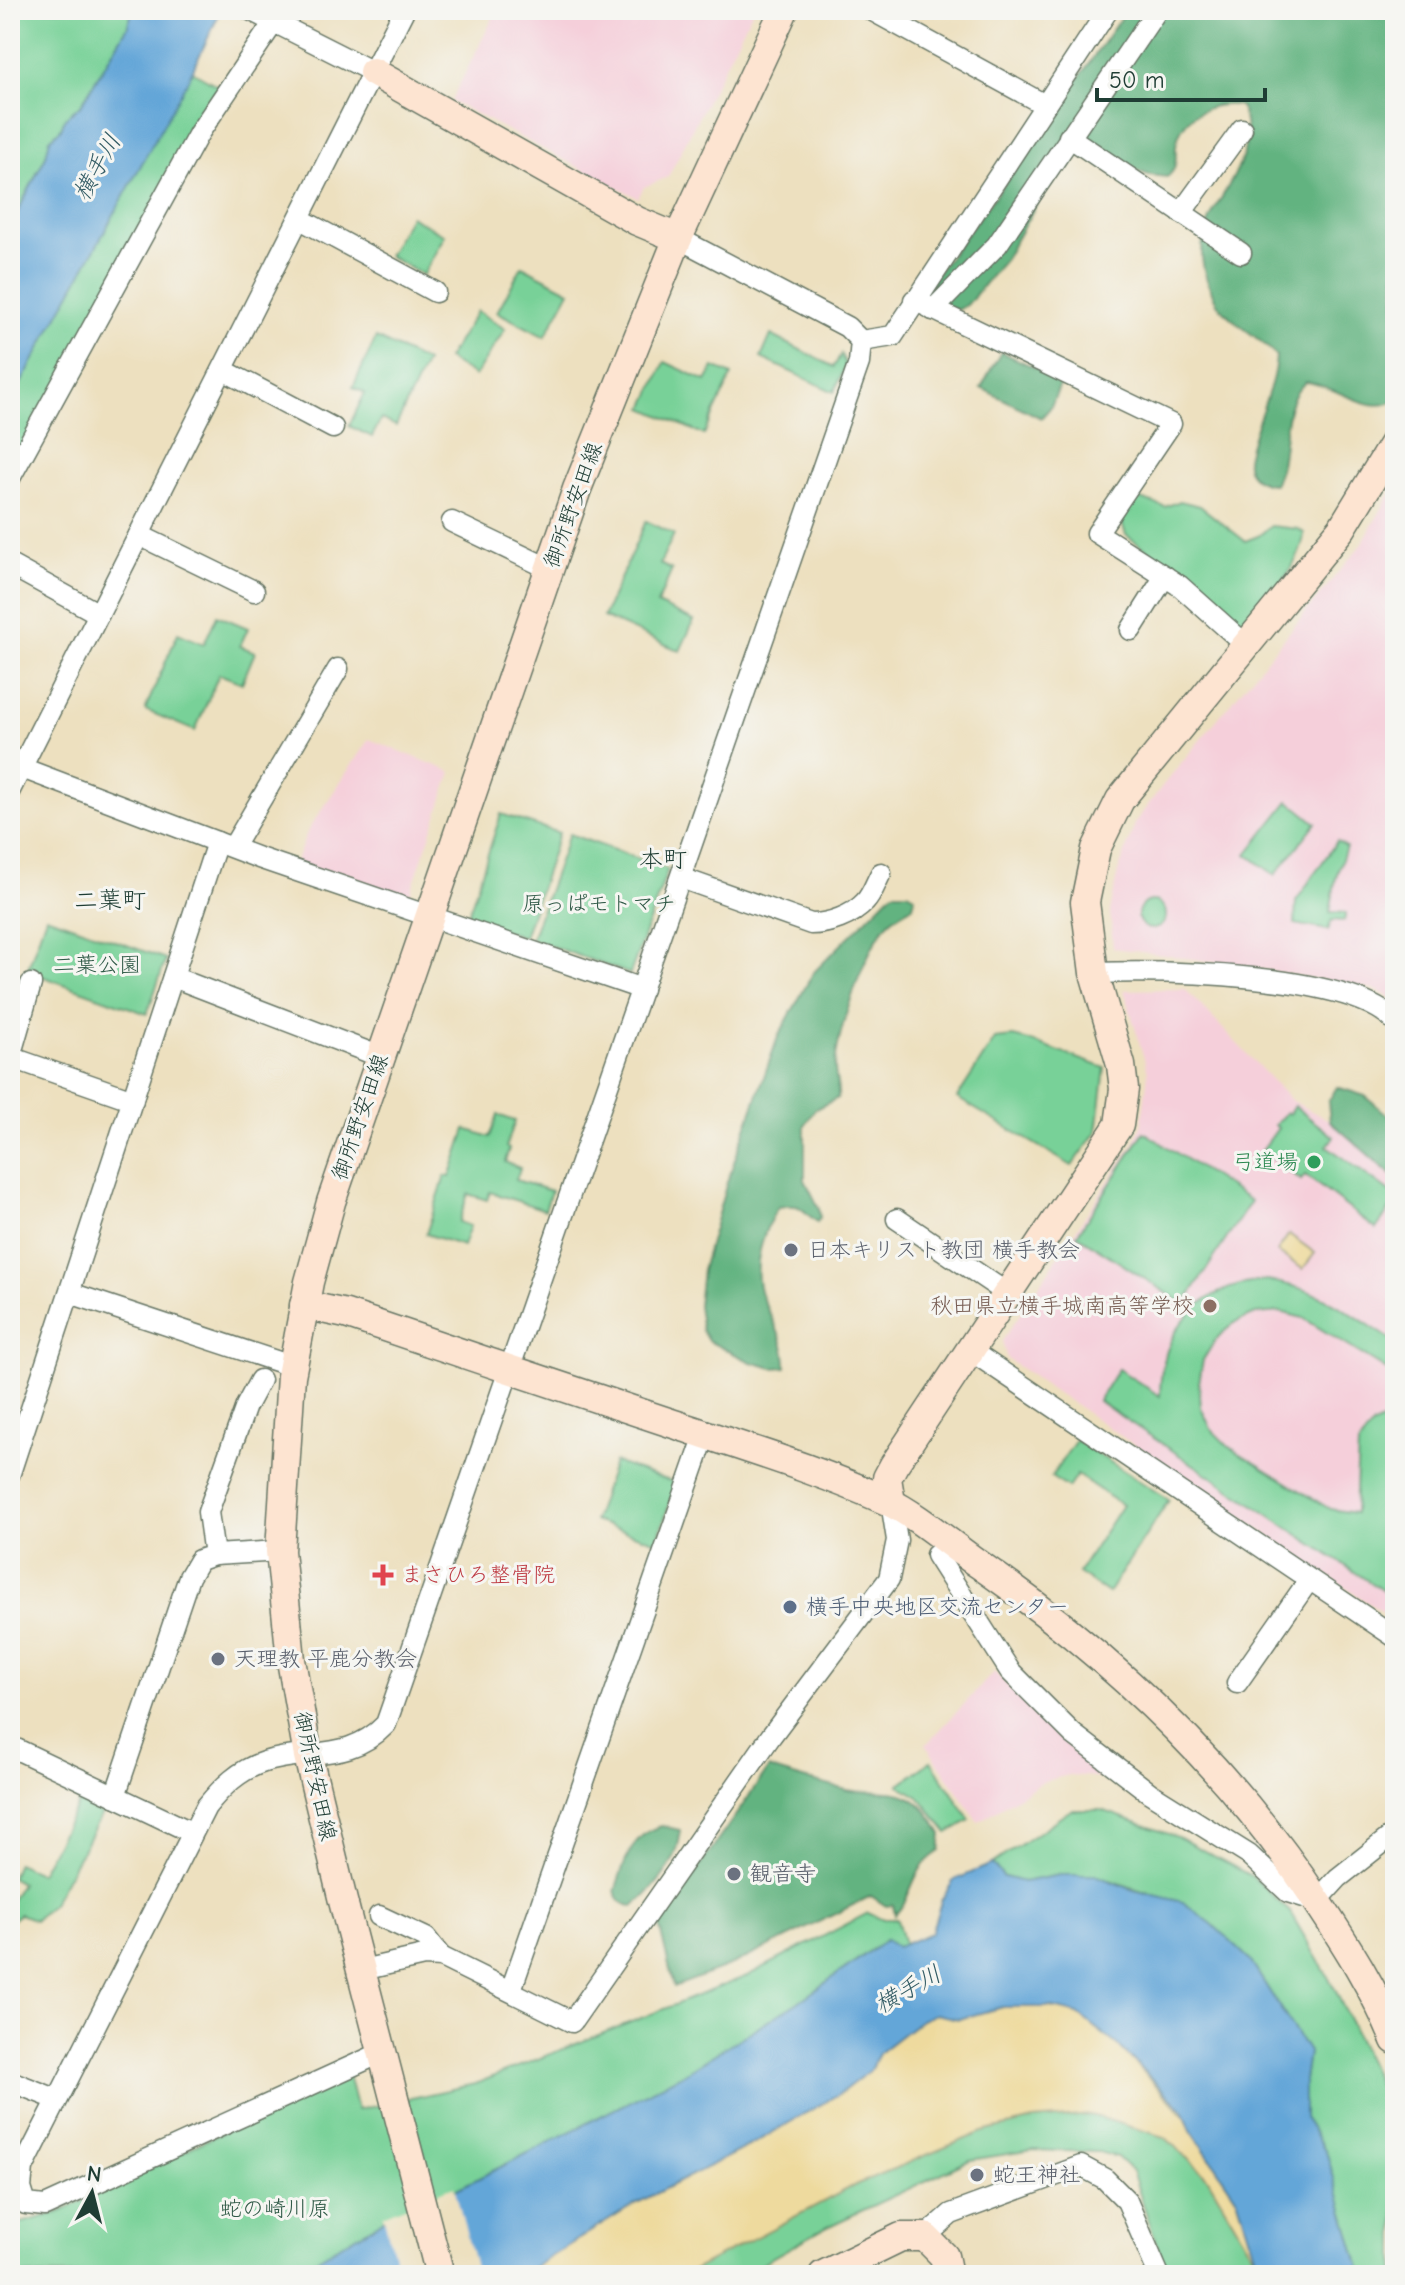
<svg xmlns="http://www.w3.org/2000/svg" width="1405" height="2285" viewBox="0 0 1405 2285" font-family="'Comic Neue','Klee One',sans-serif">
	<style>
		.built { fill: #f5cfda }
		.green { fill: #78d198; stroke: #4c8766; stroke-width: 2 }
		.forest { fill: #62b380; stroke: #40785a; stroke-width: 2 }
		.sand { fill: #eeda9e; stroke: #868c69; stroke-width: 2 }
		.water { fill: #63a6d8; stroke: #417286; stroke-width: 2 }
		.pier { fill: #ede0bf }
		.lines { fill: none; stroke-linecap: round; stroke-linejoin: round }
		.street-casing { stroke: #677665; stroke-width: 23 }
		.secondary-casing { stroke: #677665; stroke-width: 31 }
		.street { stroke: #fff; stroke-width: 20 }
		.secondary { stroke: #fde4d1; stroke-width: 28 }
		.leisure-dot { fill: #2e9e5b; stroke: #f6f6f2; stroke-width: 3 }
		.worship-dot { fill: #6b7280; stroke: #f6f6f2; stroke-width: 3 }
		.education-dot { fill: #8d6e63; stroke: #f6f6f2; stroke-width: 3 }
		.health-dot { fill: #e0444e; stroke: #f6f6f2; stroke-width: 3 }
		.service-dot { fill: #5c6f8a; stroke: #f6f6f2; stroke-width: 3 }
		.labels { text-anchor: middle; dominant-baseline: central; stroke-width: 6; stroke-linejoin: round; paint-order: stroke }
		.street-label { font-size: 22px; fill: #1f3d34; stroke: #f6f6f2 }
		.park-label { font-size: 22px; fill: #315b48; stroke: #f6f6f2 }
		.leisure-label { font-size: 22px; fill: #27864d; stroke: #f6f6f2; text-anchor: end }
		.worship-label { font-size: 22px; fill: #5b616d; stroke: #f6f6f2; text-anchor: start }
		.education-label { font-size: 22px; fill: #785e54; stroke: #f6f6f2; text-anchor: end }
		.health-label { font-size: 22px; fill: #be3a42; stroke: #f6f6f2; text-anchor: start }
		.service-label { font-size: 22px; fill: #4e5e75; stroke: #f6f6f2; text-anchor: start }
		.water-label { font-size: 24px; font-style: italic; fill: #335c65; stroke: #f6f6f2 }
		.neighbourhood-label { font-size: 24px; fill: #1f3d34; stroke: #f6f6f2 }
	</style>
	<rect width="100%" height="100%" fill="#f6f6f2"/>
	<filter id="ink" filterUnits="userSpaceOnUse"><feTurbulence type="fractalNoise" baseFrequency=".0125" numOctaves="2"/><feDisplacementMap in="SourceGraphic" scale="16" xChannelSelector="R" yChannelSelector="G"/><feConvolveMatrix kernelMatrix="1 2 1 2 8 2 1 2 1" color-interpolation-filters="sRGB"/></filter>
	<filter id="wash" filterUnits="userSpaceOnUse"><feTurbulence type="fractalNoise" baseFrequency=".006" numOctaves="4" result="noise"/><feDisplacementMap in="SourceGraphic" scale="32" xChannelSelector="R" yChannelSelector="G"/><feGaussianBlur stdDeviation="1.8" result="paint"/><feColorMatrix in="noise" values="0 0 0 0 0 0 0 0 0 0 0 0 0 0 0 0 0 1.4 0 .05"/><feComposite in="paint" operator="in"/></filter>
	<g filter="url(#wash)">
		<rect width="100%" height="100%" fill="#ede0bf"/>
		<g class="built">
			<polygon points="497,10 753,10 668,177 644,187 638,198 451,101"/>
			<polygon points="1395,486 1395,1000 1373,989 1243,966 1113,948 1110,911 1118,873 1136,821 1163,785 1361,545"/>
			<polygon points="369,739 452,772 408,900 295,864 308,830"/>
			<polygon points="1185,989 1292,1101 1395,1154 1395,1621 1007,1359 1002,1341 1134,1143 1142,1124 1148,1072 1124,990"/>
			<polygon points="994,1672 1079,1756 1109,1778 1069,1775 1042,1782 978,1822 926,1745"/>
		</g>
		<g class="green">
			<polygon points="10,10 133,10 127,28 81,105 65,118 61,129 50,139 46,156 16,215 10,232"/>
			<polygon points="192,71 227,91 10,478 10,403"/>
			<polygon points="410,216 445,235 423,275 388,256"/>
			<polygon points="522,266 570,291 545,337 497,312"/>
			<polygon points="477,311 505,329 475,376 447,359"/>
			<polygon points="771,335 834,367 841,354 846,365 834,392 761,358"/>
			<polygon points="376,338 426,362 396,426 381,419 372,437 349,426 365,393 353,387"/>
			<polygon points="665,362 706,381 714,367 732,375 704,435 644,408"/>
			<path d="M1137,498L1165,507L1180,501L1200,506L1245,541L1258,536L1271,526L1298,529L1304,533C1303,564 1265,602 1246,627L1240,625L1167,564L1126,535L1122,523L1127,509Z"/>
			<polygon points="646,521 674,534 660,564 672,570 657,604 694,621 680,651 603,617"/>
			<polygon points="217,615 248,628 240,646 255,652 242,683 219,674 195,731 145,710 178,633 204,644"/>
			<polygon points="1289,801 1316,823 1275,875 1247,854"/>
			<polygon points="501,814 559,833 524,937 467,918"/>
			<polygon points="569,834 668,869 630,974 531,939"/>
			<polygon points="1337,841 1346,847 1336,877 1330,912 1346,913 1344,921 1332,920 1328,930 1295,924 1296,901"/>
			<circle cx="1152" cy="915" r="14"/>
			<polygon points="46,916 166,959 147,1014 27,971"/>
			<polygon points="1013,1037 1029,1041 1105,1068 1097,1132 1072,1166 957,1098 995,1039"/>
			<polygon points="1294,1106 1334,1137 1327,1146 1395,1196 1395,1202 1376,1229 1305,1175 1301,1180 1262,1150 1278,1128 1275,1125 1286,1112 1289,1114"/>
			<polygon points="498,1115 515,1121 506,1147 509,1149 505,1162 520,1168 516,1180 551,1191 545,1210 490,1192 487,1200 468,1194 459,1222 470,1226 463,1246 426,1234 445,1176 450,1177 466,1129 490,1137"/>
			<polygon points="1144,1132 1251,1201 1184,1304 1077,1235"/>
			<path d="M1266,1281C1316,1285 1354,1316 1395,1342V1375L1303,1318L1280,1312L1256,1314L1234,1323L1216,1339L1203,1360L1199,1383L1201,1407L1211,1429L1228,1446L1330,1509L1355,1513L1358,1445L1373,1425L1395,1415V1599L1098,1401L1118,1369L1160,1396C1160,1329 1199,1286 1266,1281Z"/>
			<polygon points="1076,1440 1169,1500 1108,1593 1078,1573 1122,1505 1077,1475 1068,1488 1051,1477"/>
			<polygon points="614,1462 676,1483 657,1542 594,1521"/>
			<polygon points="931,1761 970,1820 948,1833 919,1797 899,1785"/>
			<polygon points="79,1802 102,1814 52,1904 35,1920 20,1914 10,1921 10,1901 21,1883 11,1877 17,1863 40,1873"/>
			<polygon points="1071,1810 1102,1810 1180,1838 1253,1877 1290,1912 1335,1989 1385,2099 1383,2114 1395,2148 1395,2275 1362,2275 1326,2151 1304,2118 1304,2080 1308,2052 1249,1959 1212,1924 1158,1896 1095,1875 1060,1875 1023,1882 1004,1877 992,1864"/>
			<polygon points="868,1913 881,1919 897,1919 904,1945 897,1947 885,1940 797,2003 678,2077 463,2186 385,2219 292,2275 10,2275 10,2209 18,2224 60,2212 206,2140 348,2075 357,2110 475,2084 747,1976"/>
			<polygon points="1091,2115 1165,2137 1207,2177 1258,2263 1261,2275 1167,2275 1132,2171 1117,2157 1099,2152 1032,2150 970,2160 827,2227 741,2275 688,2275 711,2258 857,2184 982,2132 1033,2120"/>
		</g>
		<g class="forest">
			<path d="M1126,10H1395V400C1371,417 1333,384 1306,382C1276,406 1291,455 1274,484C1261,483 1249,479 1247,464C1246,459 1249,451 1250,446C1258,417 1275,384 1276,356C1260,337 1236,326 1220,307C1215,302 1212,292 1209,285C1176,209 1271,178 1240,106C1214,101 1184,113 1177,141C1173,155 1181,166 1167,177L1149,175L1079,150L1049,182L1005,259L967,305L957,310L932,303L928,287L933,278L1023,159Z"/>
			<polygon points="1001,352 1062,380 1051,407 1041,418 981,388"/>
			<path d="M893,892H908L915,896L913,906C905,911 894,916 888,923C865,949 837,1032 835,1067C835,1078 839,1088 838,1098L815,1109L805,1125V1180L819,1208L820,1218L817,1222C798,1208 804,1203 778,1207C762,1232 751,1268 762,1297C771,1320 787,1342 786,1367L773,1368L751,1362L708,1341L702,1331L698,1306L702,1270L727,1182L778,1037L813,973Z"/>
			<polygon points="1337,1087 1365,1096 1395,1121 1395,1178 1330,1121 1328,1102"/>
			<path d="M769,1768C795,1778 820,1783 847,1790C867,1794 891,1788 909,1797C925,1805 933,1820 942,1834L940,1851C908,1871 917,1891 895,1915L893,1905L886,1906L871,1896L734,1964L674,1987L659,1924Z"/>
			<path d="M662,1826L680,1830C681,1859 656,1887 634,1906C623,1905 619,1901 615,1891C624,1864 631,1833 662,1826Z"/>
		</g>
		<g class="sand">
			<polygon points="1289,1234 1315,1253 1303,1269 1277,1252"/>
			<polygon points="1002,2007 1050,2007 1078,2014 1120,2047 1185,2116 1191,2130 1238,2200 1258,2263 1207,2177 1165,2137 1091,2115 1033,2120 982,2132 857,2184 684,2275 521,2275 635,2204 754,2143 842,2092 870,2070 880,2052 921,2020 935,2014 959,2019"/>
		</g>
		<g class="water">
			<polygon points="133,10 221,10 189,78 10,403 10,232 16,215 46,156 50,139 61,129 65,118 81,105 127,28"/>
			<polygon points="992,1864 1004,1877 1023,1882 1060,1875 1095,1875 1134,1890 1183,1902 1212,1924 1249,1959 1308,2052 1304,2080 1304,2118 1326,2151 1362,2275 1261,2275 1238,2200 1191,2130 1183,2110 1120,2047 1078,2014 1050,2007 1002,2007 959,2019 935,2014 921,2020 880,2052 870,2070 842,2092 754,2143 635,2204 521,2275 291,2275 385,2219 463,2186 678,2077 797,2003 886,1940 897,1947 931,1933 942,1899 954,1880"/>
		</g>
		<polygon class="pier" points="454,2186 477,2275 399,2275 383,2215"/>
	</g>
	<g filter="url(#ink)">
		<g class="lines">
			<g class="street-casing">
				<g id="street">
					<polyline points="250,10 373,72"/>
					<polyline points="871,10 1045,105"/>
					<polyline points="1069,137 1241,253"/>
					<polyline points="1181,213 1242,129"/>
					<polyline points="300,219 435,292"/>
					<polyline points="678,238 847,327 861,341"/>
					<polyline points="914,300 1171,424 1097,533 1180,586 1247,646"/>
					<polyline points="933,310 997,245 1157,10"/>
					<polyline points="861,341 893,336 1108,10"/>
					<polyline points="223,370 333,428"/>
					<polyline points="10,478 199,133 274,22"/>
					<polyline points="452,522 550,569"/>
					<polyline points="139,535 254,591"/>
					<polyline points="10,565 99,614"/>
					<polyline points="1131,630 1165,576"/>
					<polyline points="22,768 259,858 642,989"/>
					<polyline points="10,790 404,10"/>
					<polyline points="233,847 338,669"/>
					<path d="M681,878L811,924C829,924 852,916 865,902C872,895 876,882 881,873"/>
					<path d="M1094,973C1163,971 1347,972 1395,1021"/>
					<polyline points="173,977 381,1057"/>
					<polyline points="10,1057 133,1100"/>
					<polyline points="10,1057 31,984"/>
					<polyline points="897,1219 1008,1294"/>
					<polyline points="70,1293 291,1366"/>
					<polyline points="971,1351 1395,1637"/>
					<polyline points="10,1473 217,842"/>
					<polyline points="214,1555 208,1512 246,1406 260,1380"/>
					<polyline points="936,1555 1010,1671 1073,1734 1150,1793 1249,1855 1288,1892 1317,1901 1338,1878 1395,1833"/>
					<polyline points="1237,1683 1309,1580"/>
					<polyline points="10,1746 191,1832"/>
					<polyline points="115,1796 189,1577 199,1560 214,1555 280,1551"/>
					<polyline points="379,1916 426,1938 441,1957"/>
					<polyline points="362,1970 424,1956 441,1957 572,2022 771,1736 889,1579 897,1540 891,1502"/>
					<polyline points="511,1990 705,1435"/>
					<path d="M383,2052L45,2206L26,2204L21,2188L23,2168L206,1807C222,1787 239,1770 264,1762C309,1748 350,1762 386,1724L859,363L861,341"/>
					<polyline points="10,2081 56,2099"/>
					<polyline points="925,2237 951,2214 1081,2166 1105,2179 1127,2201 1159,2275"/>
				</g>
			</g>
			<g class="secondary-casing">
				<g id="secondary">
					<polyline points="373,72 637,221 678,238"/>
					<path d="M304,1305L346,1314C455,1351 565,1388 674,1424C745,1448 819,1470 887,1501C917,1515 952,1546 980,1565C1112,1657 1228,1766 1317,1901C1347,1946 1375,1990 1395,2040"/>
					<polyline points="891,1502 887,1478 894,1465 1119,1125 1124,1089 1121,1065 1094,973 1085,902 1096,849 1120,800 1342,528 1395,441"/>
					<polyline points="440,2275 343,1901 308,1756 291,1660 280,1551 291,1376 309,1282 331,1202 577,489 678,238 784,10"/>
					<polyline points="823,2275 901,2237 925,2237 944,2256 948,2275"/>
				</g>
			</g>
			<use href="#street" class="street"/>
			<use href="#secondary" class="secondary"/>
		</g>
	</g>
	<circle class="leisure-dot" cx="1314" cy="1162" r="8"/>
	<g class="worship-dot">
		<circle cx="791" cy="1250" r="8"/>
		<circle cx="218" cy="1659" r="8"/>
		<circle cx="734" cy="1874" r="8"/>
		<circle cx="977" cy="2175" r="8"/>
	</g>
	<circle class="education-dot" cx="1210" cy="1306" r="8"/>
	<path class="health-dot" d="M379 1563h8v8h8v8h-8v8h-8v-8h-8v-8h8z"/>
	<circle class="service-dot" cx="790" cy="1607" r="8"/>
	<g class="labels">
		<g class="street-label">
			<text transform="translate(573 505) rotate(-70)">御所野安田線</text>
			<text transform="translate(360 1117) rotate(-71)">御所野安田線</text>
			<text transform="translate(315 1776) rotate(78)">御所野安田線</text>
		</g>
		<g class="park-label">
			<text x="599" y="904">原っぱモトマチ</text>
			<text x="97" y="965">二葉公園</text>
			<text x="275" y="2209">蛇の崎川原</text>
		</g>
		<g class="leisure-label">
			<text x="1298" y="1162">弓道場</text>
		</g>
		<g class="worship-label">
			<text x="807" y="1250">日本キリスト教団 横手教会</text>
			<text x="234" y="1659">天理教 平鹿分教会</text>
			<text x="750" y="1874">観音寺</text>
			<text x="993" y="2175">蛇王神社</text>
		</g>
		<g class="education-label">
			<text x="1194" y="1306">秋田県立横手城南高等学校</text>
		</g>
		<g class="health-label">
			<text x="401" y="1575">まさひろ整骨院</text>
		</g>
		<g class="service-label">
			<text x="806" y="1607">横手中央地区交流センター</text>
		</g>
		<g class="water-label">
			<text transform="translate(97 167) rotate(-61)">横手川</text>
			<text transform="translate(908 1989) rotate(-29)">横手川</text>
		</g>
		<g class="neighbourhood-label">
			<text x="663" y="859">本町</text>
			<text x="110" y="900">二葉町</text>
		</g>
	</g>
	<rect width="1405" height="2285" fill="none" stroke="#f6f6f2" stroke-width="40"/>
	<g transform="translate(92 2193) rotate(7)" stroke="#f6f6f2" stroke-width="6" paint-order="stroke">
	<path d="M0-6L14 30L0 20L-14 30Z" fill="#1f3d34"/>
	<text y="-12" font-size="22" font-weight="bold" text-anchor="middle" fill="#1f3d34">N</text>
	</g>
	<path d="M1097 88v12h168v-12" fill="none" stroke="#1f3d34" stroke-width="4"/>
	<text x="1109" y="88" font-size="24" fill="#1f3d34" stroke="#f6f6f2" stroke-width="6" paint-order="stroke">50 m</text>
</svg>
